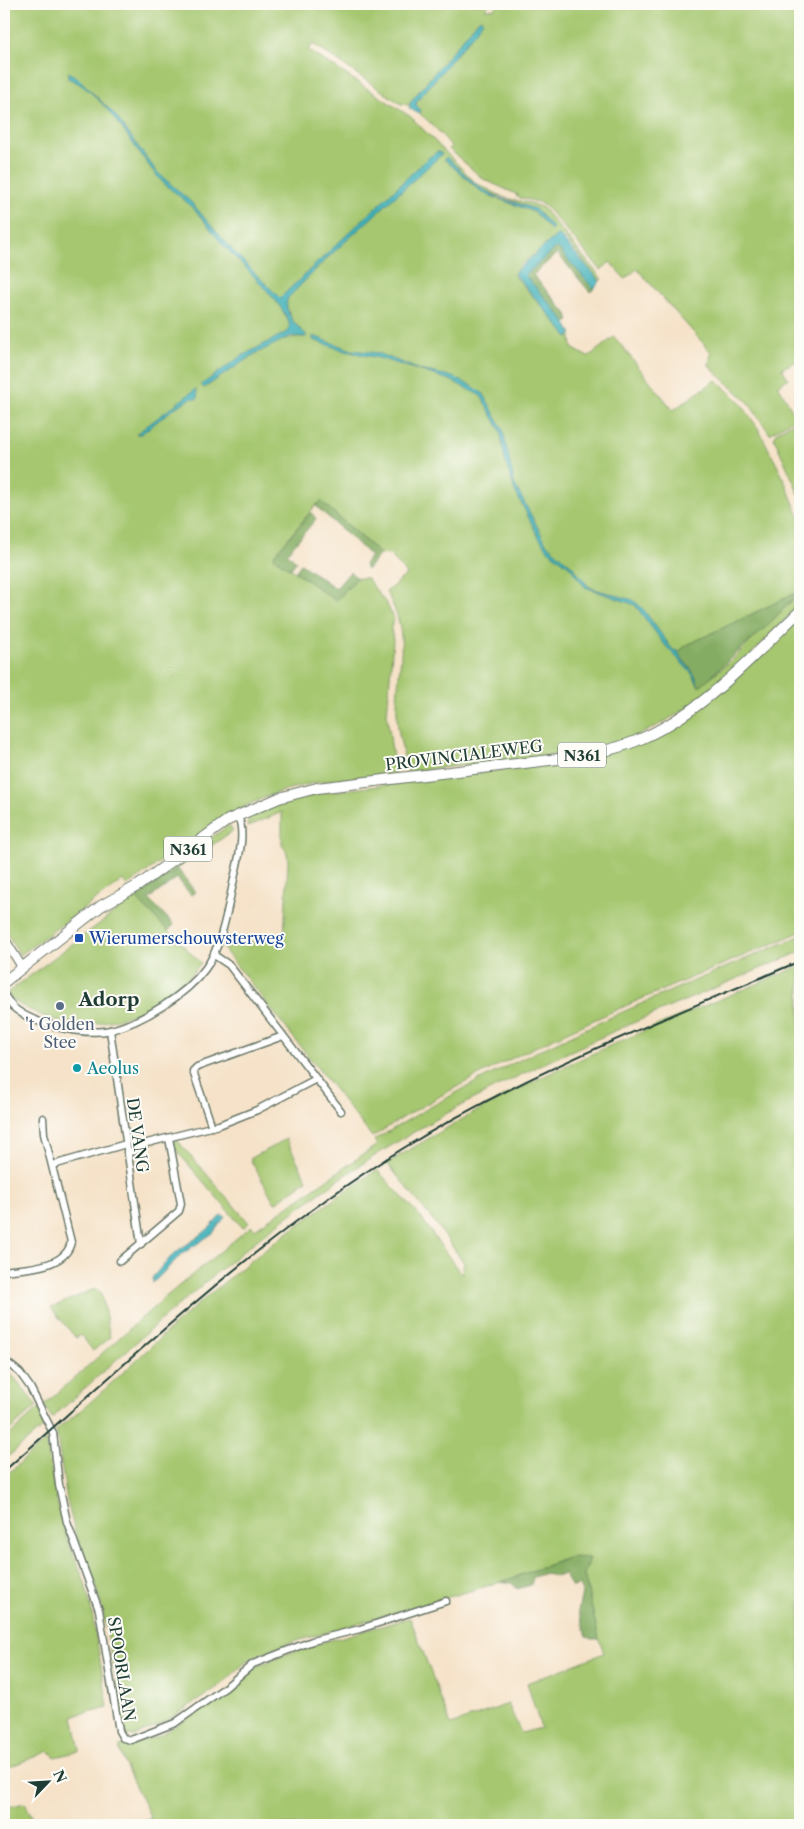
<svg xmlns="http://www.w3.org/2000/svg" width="804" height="1829" viewBox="0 0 804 1829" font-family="'Libre Caslon Text',serif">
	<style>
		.green { fill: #a6c770; stroke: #628252; fill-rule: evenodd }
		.forest { fill: #84ac62; stroke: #52744b }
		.water { fill: #41b1b9; stroke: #307776 }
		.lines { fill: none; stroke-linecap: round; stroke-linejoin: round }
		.minor-casing { stroke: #6a7768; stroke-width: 9 }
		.tertiary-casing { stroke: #6a7768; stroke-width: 10 }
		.primary-casing { stroke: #6a7768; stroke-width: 12 }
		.minor { stroke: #fff; stroke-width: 6 }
		.tertiary { stroke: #fff; stroke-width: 8 }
		.primary { stroke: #fff; stroke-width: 10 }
		.rail { stroke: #1f3d34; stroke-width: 2 }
		.transit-dot { fill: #1a4fb4; stroke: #fdfcf7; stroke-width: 2 }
		.service-dot { fill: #5c6f8a; stroke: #fdfcf7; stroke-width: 2 }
		.culture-dot { fill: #0f9aa8; stroke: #fdfcf7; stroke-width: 2 }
		.labels { text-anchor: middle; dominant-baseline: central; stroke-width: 4; stroke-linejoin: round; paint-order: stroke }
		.shield { fill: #fdfcf7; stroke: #62766e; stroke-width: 1 }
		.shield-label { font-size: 15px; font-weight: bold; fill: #1f3d34 }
		.street-label { font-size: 16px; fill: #1f3d34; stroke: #fdfcf7 }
		.transit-label { font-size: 16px; fill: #164399; stroke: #fdfcf7; text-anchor: start }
		.service-label { font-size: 16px; fill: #4e5e75; stroke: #fdfcf7 }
		.culture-label { font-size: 16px; fill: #0d838f; stroke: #fdfcf7; text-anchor: start }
		.quarter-label { font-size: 19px; font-weight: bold; fill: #1f3d34; stroke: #fdfcf7 }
	</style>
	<rect width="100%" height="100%" fill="#fdfcf7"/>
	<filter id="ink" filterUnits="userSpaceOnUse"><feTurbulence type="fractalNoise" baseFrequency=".02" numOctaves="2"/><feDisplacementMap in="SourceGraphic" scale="10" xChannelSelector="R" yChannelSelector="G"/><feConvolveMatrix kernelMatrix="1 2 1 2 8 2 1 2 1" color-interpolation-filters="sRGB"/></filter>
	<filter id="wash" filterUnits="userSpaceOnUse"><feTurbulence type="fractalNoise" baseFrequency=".0096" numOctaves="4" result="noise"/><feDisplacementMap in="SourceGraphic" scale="20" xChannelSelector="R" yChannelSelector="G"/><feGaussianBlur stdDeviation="1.12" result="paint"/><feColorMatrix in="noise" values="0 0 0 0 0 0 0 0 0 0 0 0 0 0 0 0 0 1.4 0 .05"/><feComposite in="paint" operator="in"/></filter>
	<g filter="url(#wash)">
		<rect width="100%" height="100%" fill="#f5e2c8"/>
		<g class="green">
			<path d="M4,4H489L485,9H494L497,4H800V360L782,368L788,379L778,385L796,417L770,434L748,402L709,366L711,352L637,269L625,279L610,262L601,270L546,207L538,202L517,197L516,195H518L483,179L449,149L451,146C441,133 431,123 419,113L421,112L416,105L417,101L475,32L482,19L480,18L409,105L401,104L313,44L308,50L411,117L476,183L505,198L530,203L543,208L602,279L600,281L563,236C552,244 516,263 514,275L568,337L571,336L572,348L588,357L614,337L616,339L673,410L716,380L740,402L758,428L783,477L800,519V591L687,645L677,653L691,669L699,686L731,661L800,593V603C758,650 710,698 653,728C608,752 552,755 502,761C471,764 439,768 408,772C403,751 397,733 397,712C396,664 413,637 386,592L407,574L390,555L380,554L353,529L317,504L274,555L276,559L336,600L357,578H367L388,606L394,620L391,629L393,640L387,715L395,773C359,777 321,779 286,790C226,808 178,850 127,886L123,880L20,955L4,928ZM442,154L324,261L288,298C282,310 297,327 306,335L305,337C272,334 231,371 204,388L240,357L289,331L291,327L279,303L280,298L427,159ZM446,157L474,184L485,191L535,209L551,230L534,212L483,193L444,159Z"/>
			<polygon points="798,419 800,422 800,496 774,438 777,432"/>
			<path d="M800,617V932C655,994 505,1051 372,1137L222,947L284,937L288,861L287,853L282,844V812L247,827L249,816L270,806L321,793L549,764L649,740Z"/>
			<path d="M229,825L233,831L135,897L201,963C165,1010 98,1039 41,1015C28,1009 16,1005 7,993L135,897L133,893Z"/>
			<path d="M800,936V952C663,1010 525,1065 397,1142C270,1219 161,1319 52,1418L44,1405L163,1299L244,1232L252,1226L255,1229L377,1145L374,1140L386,1133C517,1053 659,996 800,936Z"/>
			<path d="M800,966V1825H142L143,1820L151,1819C146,1805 117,1755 120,1746L157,1737L180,1723L224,1695L257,1666L299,1649L410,1618L451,1725L508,1704L521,1733L541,1728L527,1683L604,1653L599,1639L584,1574L590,1559L567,1558L501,1582L283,1645L248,1660L221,1685L168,1720L135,1736L127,1735L124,1731L121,1707L104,1617L94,1578L76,1535L67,1501L56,1430C100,1397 140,1355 181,1319C243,1264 309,1215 377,1170L419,1215L461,1274L464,1263L437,1225L387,1163C436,1134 485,1105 536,1080C622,1038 712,1003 800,966Z"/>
			<polygon points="286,1139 307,1180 275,1203 250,1159"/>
			<polygon points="177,1140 249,1223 243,1228 170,1143"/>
			<polygon points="94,1289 101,1292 110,1337 93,1351 81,1335 76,1338 51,1308"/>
			<path d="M4,1368C20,1381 24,1392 37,1406L4,1435Z"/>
			<polygon points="39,1408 47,1424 4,1460 4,1440"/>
			<polygon points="46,1440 56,1498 68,1541 85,1583 91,1607 108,1707 73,1716 80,1751 55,1757 49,1751 4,1769 4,1477"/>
			<polygon points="4,1798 8,1807 25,1803 36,1825 4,1825"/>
		</g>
		<g class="forest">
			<polygon points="557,247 594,289 590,292 557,253 533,275 567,314 569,321 567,323 525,275"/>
			<polygon points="321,501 380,554 367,570 364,564 371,556 316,506"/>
			<polygon points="311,512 316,519 287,553 296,561 291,569 275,559 274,555"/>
			<polygon points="301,564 334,587 337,587 350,572 357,578 336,601 295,572"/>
			<polygon points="800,591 771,622 699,687 691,669 677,653 687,645"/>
			<polygon points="178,869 195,892 191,895 177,878 149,899 174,925 168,931 135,897"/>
			<polygon points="572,1557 590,1558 584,1574 599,1639 592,1639 586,1636 578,1611 582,1593 580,1585 572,1587 564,1574 556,1577 546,1573 533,1577 531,1585 517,1589 512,1583 501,1582"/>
		</g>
		<g class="water">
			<polygon points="480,18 483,21 475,32 417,101 416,105 421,112 417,113 409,108 411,101"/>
			<path d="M68,72L78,78L115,115L157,172L191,202L233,251L280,298L427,159L438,151L442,154L324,261L288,298C282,310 296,327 306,334V337L291,336L253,355L204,388L201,385L240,357L289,331C297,312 231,256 219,240C208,226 197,211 184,200C175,192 165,186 158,177C134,149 101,88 67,78L69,75Z"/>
			<polygon points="446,157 479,187 499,198 535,209 553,228 551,230 534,212 483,193 444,159"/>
			<polygon points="558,234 600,281 594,289 557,247 525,275 564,320 572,334 568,337 514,273"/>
			<path d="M313,336L352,350L378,353L420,370L450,376L472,386L484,394L503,430L514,483L546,543L573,567L588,586L594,589L633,600L643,609L673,650L678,651C681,664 697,671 698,685L692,674L664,644L635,605L585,587L570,567L548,550L538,536L515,491L505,460L500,430L481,396L450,380L379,358L345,351L313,340Z"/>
			<polygon points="196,389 198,398 196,399 192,398 176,407 141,434 136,434"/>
			<path d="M221,1215L225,1217L213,1233L182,1254L153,1283L152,1278C162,1266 173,1253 186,1245C200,1236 210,1229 221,1215Z"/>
		</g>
	</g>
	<g filter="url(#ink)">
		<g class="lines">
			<g class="minor-casing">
				<g id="minor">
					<polyline points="214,955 229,965 341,1111"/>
					<path d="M4,995C7,999 10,1004 13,1007C33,1025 85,1036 111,1030C142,1022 186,995 205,969C222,947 228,906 234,879C238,860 246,834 238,816"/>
					<polyline points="110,1030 141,1244"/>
					<polyline points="212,1127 193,1071 197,1067 283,1036"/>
					<polyline points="127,1152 135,1151 147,1143 219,1125 257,1110 316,1079"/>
					<polyline points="53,1165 126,1144"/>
					<polyline points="120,1261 179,1211 181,1204 169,1138"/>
					<path d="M4,1271C26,1268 66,1268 71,1242L44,1134L43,1118"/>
					<polyline points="4,1360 20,1373 30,1387 53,1433 59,1485 67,1522 99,1610 119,1731 123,1738 131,1740 175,1723 226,1687 253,1664 312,1641 360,1629 446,1601"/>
				</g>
			</g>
			<g class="tertiary-casing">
				<polyline id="tertiary" points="4,938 22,967"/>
			</g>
			<g class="primary-casing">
				<path id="primary" d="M4,982L101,906L139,885L228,820L279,798L317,788L558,759C585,755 611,751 636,741C701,714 750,659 800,611"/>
			</g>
			<use href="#minor" class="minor"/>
			<use href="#tertiary" class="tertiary"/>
			<use href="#primary" class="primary"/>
			<path class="rail" d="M4,1471C132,1358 256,1239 402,1149C527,1072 665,1019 800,961"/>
		</g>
	</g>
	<rect class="transit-dot" x="74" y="933" width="10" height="10" rx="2.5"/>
	<circle class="service-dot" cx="60" cy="1006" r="5"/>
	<circle class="culture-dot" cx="77" cy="1068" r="5"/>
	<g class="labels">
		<g class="shield">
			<rect x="558" y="742.5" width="48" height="25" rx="4"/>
			<rect x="164" y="836.5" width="48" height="25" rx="4"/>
		</g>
		<g class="shield-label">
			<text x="582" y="755">N361</text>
			<text x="188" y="849">N361</text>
		</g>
		<g class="street-label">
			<text transform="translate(464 755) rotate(-7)">PROVINCIALEWEG</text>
			<text transform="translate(138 1135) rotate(82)">DE VANG</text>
			<text transform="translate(122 1669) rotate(81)">SPOORLAAN</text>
		</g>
		<g class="transit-label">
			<text x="89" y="938">Wierumerschouwsterweg</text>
		</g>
		<g class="service-label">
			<text x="60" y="1024">'t Golden<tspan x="60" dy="18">Stee</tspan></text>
		</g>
		<g class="culture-label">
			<text x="87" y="1068">Aeolus</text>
		</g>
		<g class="quarter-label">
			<text x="109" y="999">Adorp</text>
		</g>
	</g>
	<rect width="804" height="1829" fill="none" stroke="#fdfcf7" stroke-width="20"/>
	<g transform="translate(48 1782) rotate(65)" stroke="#fdfcf7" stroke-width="4" paint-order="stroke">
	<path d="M0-4L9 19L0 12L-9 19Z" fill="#1f3d34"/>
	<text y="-8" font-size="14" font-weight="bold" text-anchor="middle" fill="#1f3d34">N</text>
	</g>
</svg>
